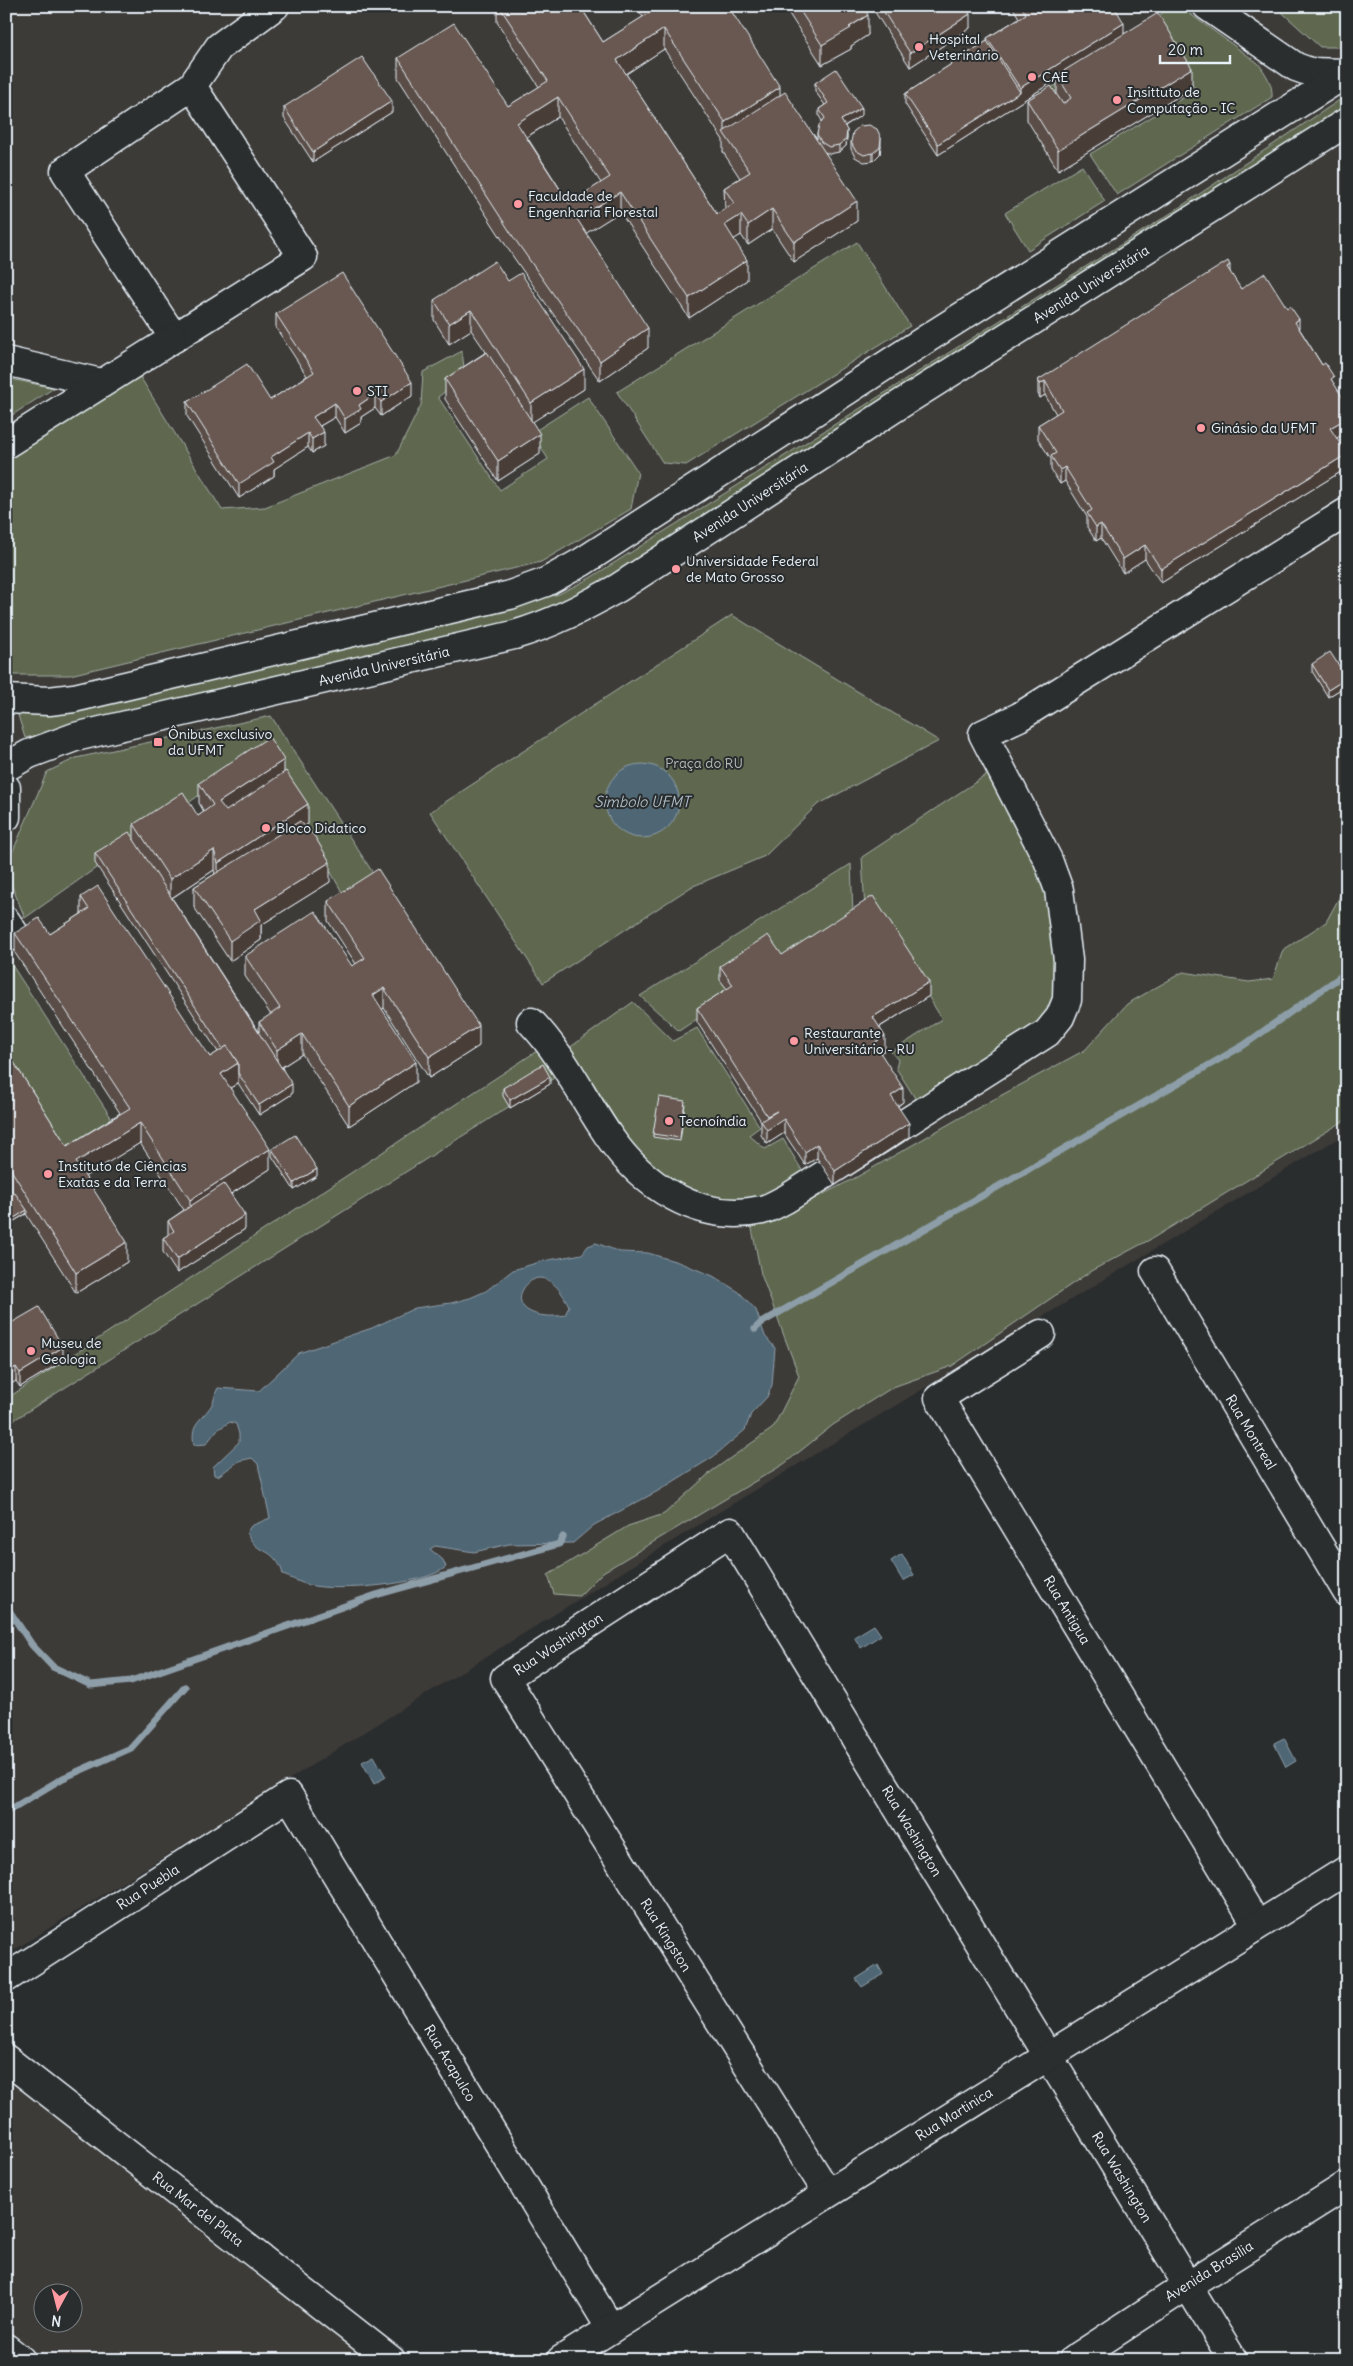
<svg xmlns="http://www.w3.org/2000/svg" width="1353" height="2366" viewBox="0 0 1353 2366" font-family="Delius,sans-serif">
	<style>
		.built { fill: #3d3a38; fill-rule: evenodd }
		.green { fill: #5e684f; stroke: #a3aca4 }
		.water { fill: #506674; stroke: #8d9ea9; fill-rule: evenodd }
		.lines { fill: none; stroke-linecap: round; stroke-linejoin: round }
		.stream { stroke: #8d9ea9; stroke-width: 7 }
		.minor-casing { stroke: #e8f1f8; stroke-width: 31 }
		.minor { stroke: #2a2d2e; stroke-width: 28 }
		.wall { fill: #5a4d46; stroke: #e8f1f8; fill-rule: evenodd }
		.shaded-wall { fill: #4a3e39; stroke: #e8f1f8 }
		.building { fill: #695951; stroke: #e8f1f8; fill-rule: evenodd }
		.poi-dot { fill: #ff9aa2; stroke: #2a2d2e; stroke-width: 2 }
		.labels { text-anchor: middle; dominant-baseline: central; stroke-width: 4; stroke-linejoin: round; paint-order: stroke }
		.poi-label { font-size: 14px; fill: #e8f1f8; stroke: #2a2d2e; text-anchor: start }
		.street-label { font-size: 14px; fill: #e8f1f8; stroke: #2a2d2e }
		.park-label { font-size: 14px; fill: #b1bab4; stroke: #2a2d2e }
		.water-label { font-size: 15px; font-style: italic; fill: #abb9c3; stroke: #2a2d2e }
	</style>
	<rect width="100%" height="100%" fill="#2a2d2e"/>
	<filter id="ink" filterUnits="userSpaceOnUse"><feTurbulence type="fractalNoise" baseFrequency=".02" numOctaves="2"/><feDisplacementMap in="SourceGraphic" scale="10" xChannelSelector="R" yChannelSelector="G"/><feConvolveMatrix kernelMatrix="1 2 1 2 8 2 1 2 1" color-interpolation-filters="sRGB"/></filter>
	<g filter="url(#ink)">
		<g class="built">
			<polygon points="6,6 1347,6 1347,1133 729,1506 6,1955"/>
			<path d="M6,2076L369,2360H35L6,2337ZM42,2294H72V2324H42Z"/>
		</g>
		<g class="green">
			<path d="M1170,6H1179L1258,63C1266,74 1273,84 1272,97L1117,195L1090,154L1196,90L1158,29L1053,93H1042L1129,43Z"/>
			<polygon points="1275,6 1347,6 1347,47 1320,47"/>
			<polygon points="1347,95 1347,114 618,579 520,625 25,738 17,712 138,697 559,594 590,578 1168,215"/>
			<polygon points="1082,166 1105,201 1028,250 1005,213"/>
			<polygon points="857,242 910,326 686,465 663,463 617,392"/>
			<polygon points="462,351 465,376 438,397 500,490 548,459 532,433 588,397 638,472 631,509 541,562 70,675 12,675 6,672 6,459 139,375 222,510 265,507 396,455 421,405 423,372"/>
			<polygon points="11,379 54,388 6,419 6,382"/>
			<polygon points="732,615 939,741 817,805 765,856 691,887 543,983 430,812"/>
			<polygon points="271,716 379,882 346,899 262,751 25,918 6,872 6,867 47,772 76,758"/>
			<polygon points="997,768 1052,885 1057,1015 920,1106 896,1068 898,1060 891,1052 942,1019 873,905 865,911 862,857"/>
			<polygon points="851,864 853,914 679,1031 640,996"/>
			<polygon points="1347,872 1347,1119 1153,1238 1091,1271 952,1366 893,1387 833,1425 784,1464 603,1572 579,1596 554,1594 548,1575 628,1526 664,1514 712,1471 773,1428 799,1376 761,1274 751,1224 788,1212 855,1178 963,1116 1085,1050 1127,1004 1183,972 1249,982 1273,979 1283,950 1326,922 1339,898"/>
			<polygon points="6,956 118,1128 68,1156 6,1061"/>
			<polygon points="633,1002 673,1041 697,1028 760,1127 749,1135 765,1149 783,1139 808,1180 734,1207 695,1202 623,1149 565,1051"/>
			<polygon points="543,1047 562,1073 6,1425 6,1399"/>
		</g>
		<g class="water">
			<circle cx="642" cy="801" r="37"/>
			<path d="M596,1243L620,1252L648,1253L678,1262L713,1276L739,1292L756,1310L765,1336L775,1348L772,1385L767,1397L751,1414L745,1430L713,1457L658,1491L594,1525L573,1543L509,1544L474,1552L435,1546L430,1549L443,1560L446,1567C426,1585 335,1592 309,1585C300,1583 292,1578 283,1575C282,1570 280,1564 276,1560C266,1547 255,1553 247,1532L251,1526L270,1518L258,1464L252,1458L239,1461L218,1476L214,1475L213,1467L239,1442V1434L236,1424L230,1422L217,1430L206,1444L194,1445C190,1423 200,1422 211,1406C215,1401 214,1394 218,1388L259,1391L299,1353L372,1328L415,1308L451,1303L470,1298L486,1291L513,1270L543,1261L582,1254L588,1246ZM538,1278C554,1278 563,1294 569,1306L565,1315C554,1317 537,1317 527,1310C513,1300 524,1281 538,1278Z"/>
			<polygon points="902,1554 914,1575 903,1581 891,1561"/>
			<polygon points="874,1625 881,1635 861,1648 854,1637"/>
			<polygon points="1284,1738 1296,1761 1286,1767 1274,1743"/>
			<polygon points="374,1756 386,1777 374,1784 362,1762"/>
			<polygon points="878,1965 883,1974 862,1987 856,1979"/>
		</g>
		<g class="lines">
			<g class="stream">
				<polyline points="755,1329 761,1323 1244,1045 1347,972"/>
				<polyline points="6,1606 32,1645 53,1667 91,1685 131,1681 376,1595 559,1544 563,1537"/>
				<polyline points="6,1812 63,1778 131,1748 185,1687"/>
			</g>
			<g class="minor-casing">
				<g id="minor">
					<polyline points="1207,6 1296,67 1310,72 1346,73"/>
					<polyline points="192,86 303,257 174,338 65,171 192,86 219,47 275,6"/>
					<polyline points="6,361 101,383"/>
					<polyline points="6,444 174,338"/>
					<polyline points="6,699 49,701 74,698 510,595 546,582 582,562 931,336 1347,73"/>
					<path d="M6,767L29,754L75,737L514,635C552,624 584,607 618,588L899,405L1347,122"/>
					<polyline points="6,788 6,817"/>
					<polyline points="6,921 16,936"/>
					<path d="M531,1022C563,1055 582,1097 608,1135C642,1185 698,1224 762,1210C770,1208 778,1203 786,1199L1047,1033L1060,1017L1067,1000L1068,960L1059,890L1048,860L983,734L1019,717L1347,512"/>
					<polyline points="1155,1271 1347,1592"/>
					<polyline points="1041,1334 939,1398 1257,1925"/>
					<polyline points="6,1978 289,1796 611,2329"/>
					<polyline points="6,2059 391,2360"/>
					<polyline points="827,2192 505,1678 730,1532 1233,2360"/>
					<polyline points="6,2348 21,2360"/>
					<polyline points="561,2360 1347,1870"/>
					<polyline points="1073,2360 1188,2285 1347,2185"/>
				</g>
			</g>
			<use href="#minor" class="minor"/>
		</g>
		<g class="wall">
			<path d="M497,6H580L603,42L643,17L636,6H728L780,95L817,139V134L822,121L819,116V109L825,105L815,91V83L862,115L845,126L847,137L846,146L839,152L829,154L825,152L857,221L794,262L772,229L748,245L741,235L734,239L747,280L689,318L620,212L586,233L648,348L600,381L514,258L398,78V58L508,106L539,87L497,22ZM664,49L723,140V152L740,178L724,188L725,209L717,214L626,74ZM558,117L601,183L569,203L527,137Z"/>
			<polygon points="784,6 863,6 868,35 851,46 851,49 822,65"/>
			<polygon points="871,6 965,6 970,28 910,67"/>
			<polygon points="1012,6 1114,6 1124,33 1192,88 1058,170 1027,120 1027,100 1057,94 1057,79 938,155 905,104 905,94 987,41 987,38 1019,18"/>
			<polygon points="284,107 392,112 313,162 284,118"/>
			<polygon points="851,142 881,145 880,154 873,161 864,162 855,157 851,149"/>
			<polygon points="1230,273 1241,289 1299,328 1334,384 1337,438 1347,468 1161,583 1145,559 1123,573 1101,538 1096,541 1087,527 1087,517 1065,481 1060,484 1051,470 1051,459 1038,439 1038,425 1056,414 1045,395 1040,398 1038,394 1038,380"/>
			<polygon points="508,281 584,389 532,422 540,454 498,481 445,399 445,379 486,352 471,330 449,344 434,320 434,300"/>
			<polygon points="276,314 412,396 381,416 375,408 361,417 361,423 345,433 335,417 320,426 324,446 312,453 308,447 274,469 274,476 239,498 187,416 187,402 270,400 307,376 276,328"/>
			<polygon points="1312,664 1347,685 1328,697 1312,671"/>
			<polygon points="284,773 308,824 305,826 330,882 261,925 261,940 230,961 194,907 194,887 215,874 214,870 172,898 259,1032 259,1022 271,1015 245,976 245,956 352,966 356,964 328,921 328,901 479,1046 429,1078 384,1008 382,1010 416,1082 349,1126 302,1054 282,1067 292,1094 259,1115 238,1083 230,1089 270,1169 231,1194 245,1229 177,1273 163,1252 163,1238 168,1235 168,1221 184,1210 140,1143 85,1176 127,1262 76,1293 26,1214 6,1226 14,1194 6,1182 6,1050 67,1146 120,1113 15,953 15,933 50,934 81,914 81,897 210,1057 218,1052 95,863 95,853 134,840 134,824 198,816 204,812 199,803 199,783"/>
			<polygon points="782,955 929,996 880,1027 885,1050 880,1053 903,1102 898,1106 909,1137 835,1185 817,1158 805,1165 784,1133 767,1144 761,1135 761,1121 697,1022 697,1008 727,989 720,980 720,966"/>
			<polygon points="550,1084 510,1108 503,1096 503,1088"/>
			<polygon points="685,1104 680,1141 653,1137 653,1134"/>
			<polygon points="272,1149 317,1176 294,1190 272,1156"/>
			<polygon points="6,1326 63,1361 20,1387 16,1381"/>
		</g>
		<g class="shaded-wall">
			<polygon points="970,14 970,28 910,67 910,53"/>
			<polygon points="868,15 868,35 851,46 851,49 822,65 822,45"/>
			<polygon points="1124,23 1124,37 1057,75 1057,79 938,155 938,144 1020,92 1020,88"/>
			<polygon points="664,29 664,49 617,80 617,60"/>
			<polygon points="1192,68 1192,88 1058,170 1058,150"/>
			<polygon points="780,87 780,107 725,134 725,122"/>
			<polygon points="558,97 558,117 517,143 517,123"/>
			<polygon points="392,101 392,112 313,162 313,152"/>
			<polygon points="862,108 862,115 841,128 841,120"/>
			<polygon points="847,130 847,137 846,146 839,152 839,145"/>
			<polygon points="881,138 881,145 880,154 873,161 873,153"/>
			<polygon points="620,192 620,212 577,239 577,219"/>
			<polygon points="857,201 857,221 794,262 794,242"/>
			<polygon points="772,209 772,229 748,245 748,225"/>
			<polygon points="741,215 741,235 725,245 725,225"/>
			<polygon points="747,260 747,280 689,318 689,298"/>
			<polygon points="1230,265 1230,279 1227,267"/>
			<polygon points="471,310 471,330 449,344 449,324"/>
			<polygon points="1299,319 1299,333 1295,322"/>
			<polygon points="648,328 648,348 600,381 600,361"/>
			<polygon points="584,369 584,389 531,423 531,403"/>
			<polygon points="1045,381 1045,395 1040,398 1040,384"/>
			<polygon points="412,382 412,396 381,416 381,402"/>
			<polygon points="375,394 375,408 361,417 361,423 345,433 345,419 359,405"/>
			<polygon points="335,403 335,417 313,430 313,417"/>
			<polygon points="1347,418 1347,432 1330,442 1330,428"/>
			<polygon points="324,432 324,446 312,453 312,439"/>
			<polygon points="308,433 308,447 274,469 274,476 239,498 239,484 271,457"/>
			<polygon points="540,434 540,454 498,481 498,461"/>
			<polygon points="1347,454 1347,468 1161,583 1161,569"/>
			<polygon points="1065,467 1065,481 1060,484 1060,470"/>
			<polygon points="1101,524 1101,538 1096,541 1096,527"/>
			<polygon points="1145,545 1145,559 1123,573 1123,559"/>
			<polygon points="1347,678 1347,685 1328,697 1328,690"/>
			<polygon points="284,760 284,780 219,822 219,802"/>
			<polygon points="308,804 308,824 218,883 218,863"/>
			<polygon points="214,850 214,870 170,899 170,879"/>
			<polygon points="330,862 330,882 261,925 261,940 230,961 230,941 255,909"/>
			<polygon points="929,982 929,996 873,1031 873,1017"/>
			<polygon points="384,988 384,1008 373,1016 373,995"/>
			<polygon points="479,1026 479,1046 429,1078 429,1057"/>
			<polygon points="302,1034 302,1054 277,1070 277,1050"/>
			<polygon points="885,1036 885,1050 874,1057 874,1043"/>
			<polygon points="416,1062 416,1082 349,1126 349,1106"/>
			<polygon points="238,1063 238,1083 221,1094 221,1074"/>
			<polygon points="550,1077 550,1084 510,1108 510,1100"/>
			<polygon points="292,1084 292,1094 259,1115 259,1105"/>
			<polygon points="903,1088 903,1102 891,1110 891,1096"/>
			<polygon points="777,1111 784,1119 784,1133 767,1144 767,1116"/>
			<polygon points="140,1123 140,1143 76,1182 76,1162"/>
			<polygon points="909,1123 909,1137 835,1185 835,1171"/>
			<polygon points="817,1144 817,1158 805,1165 805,1152"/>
			<polygon points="270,1149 270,1169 190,1220 190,1200"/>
			<polygon points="317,1169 317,1176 294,1190 294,1183"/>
			<polygon points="27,1210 27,1213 6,1226 6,1223"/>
			<polygon points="245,1215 245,1229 177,1273 177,1259"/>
			<polygon points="127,1242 127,1262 76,1293 76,1273"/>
			<polygon points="63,1347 63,1361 20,1387 20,1373"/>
			<polygon points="16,1367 16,1381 6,1387 6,1373"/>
		</g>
		<g class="building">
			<path d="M499,6H580L603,42L652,11L649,6H728L780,87L725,122L664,29L617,60L717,214L734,203L724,188L750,172L723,132L785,92L857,201L794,242L772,209L748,225L741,215L725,225L747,260L689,298L620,192L577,219L648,328L600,361L514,238L398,58L454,23L508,106L548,81ZM558,97L610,177L569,203L517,123Z"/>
			<polygon points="797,6 863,6 868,15 849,27 851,28 822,45"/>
			<polygon points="880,6 965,6 970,14 910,53"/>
			<polygon points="1021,6 1114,6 1124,23 1020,88 987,38 1026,14"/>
			<polygon points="1158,13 1192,68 1058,150 1027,100 1051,86 1063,104 1071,98 1057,75"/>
			<polygon points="987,41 1020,92 938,144 905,94"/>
			<polygon points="362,57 392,101 313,152 284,107"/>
			<polygon points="836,69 862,108 841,120 847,130 846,139 839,145 829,147 821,142 817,134 819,125 825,118 819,109 828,103 815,83"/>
			<polygon points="869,125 877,129 881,138 880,147 873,153 864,155 855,150 851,142 853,132 860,126"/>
			<polygon points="495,261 508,281 521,273 584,369 531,403 471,310 449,324 434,300"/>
			<polygon points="1228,261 1230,265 1227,267 1241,289 1265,273 1287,308 1290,306 1299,319 1295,322 1322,365 1325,363 1334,377 1331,379 1347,404 1347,418 1330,428 1347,454 1161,569 1145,545 1123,559 1101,524 1096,527 1087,513 1092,510 1065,467 1060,470 1051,456 1056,453 1038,425 1062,410 1045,381 1040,384 1038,380"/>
			<polygon points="342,273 412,382 381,402 375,394 359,405 361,409 345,419 335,403 313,417 324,432 312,439 308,433 271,457 274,462 239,484 187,402 247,364 270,400 314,372 276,314"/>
			<polygon points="487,352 540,434 498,461 445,379"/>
			<polygon points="1330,652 1347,678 1328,690 1312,664"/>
			<polygon points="269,737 284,760 219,802 226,811 286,771 308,804 218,863 214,850 170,879 134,824 183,792 198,816 213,805 199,783"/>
			<polygon points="300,821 315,837 330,862 255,909 261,920 230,941 194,887"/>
			<polygon points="129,832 292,1084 259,1105 238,1073 238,1063 227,1046 223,1049 95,853"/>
			<polygon points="378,869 479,1026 429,1057 384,988 373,995 416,1062 349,1106 302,1034 277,1050 259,1022 280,1008 245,956 315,911 352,966 365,958 328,901"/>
			<polygon points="98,886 210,1057 227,1046 238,1063 221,1074 270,1149 190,1200 140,1123 76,1162 127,1242 76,1273 6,1162 6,1050 67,1146 130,1108 15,933 39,918 50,934 89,909 81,897"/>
			<polygon points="873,896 929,982 873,1017 885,1036 874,1043 903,1088 891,1096 909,1123 835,1171 817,1144 805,1152 784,1119 767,1130 761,1121 777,1111 767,1116 697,1008 733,985 720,966 768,935 782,955"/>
			<polygon points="543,1064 550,1077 510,1100 503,1088"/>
			<polygon points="659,1097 685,1101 680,1138 653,1134"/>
			<polygon points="295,1135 317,1169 294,1183 272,1149"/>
			<polygon points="224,1184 245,1215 177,1259 163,1238 174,1231 168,1221"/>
			<polygon points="15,1193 27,1210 6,1223 6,1198"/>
			<polygon points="39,1307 63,1347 20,1373 16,1367 6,1373 6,1326"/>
		</g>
	</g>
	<g class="poi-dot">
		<circle cx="919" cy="47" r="5"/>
		<circle cx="1032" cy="77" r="5"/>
		<circle cx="1117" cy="100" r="5"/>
		<circle cx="518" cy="204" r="5"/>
		<circle cx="357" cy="391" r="5"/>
		<circle cx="1201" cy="428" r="5"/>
		<circle cx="676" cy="569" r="5"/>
		<rect x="153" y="737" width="10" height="10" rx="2.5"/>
		<circle cx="266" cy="828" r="5"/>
		<circle cx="794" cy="1041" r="5"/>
		<circle cx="669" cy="1121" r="5"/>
		<circle cx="48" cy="1174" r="5"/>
		<circle cx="31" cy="1351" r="5"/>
	</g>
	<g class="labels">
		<g class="poi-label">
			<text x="929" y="39">Hospital<tspan x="929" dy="16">Veterinário</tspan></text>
			<text x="1042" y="77">CAE</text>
			<text x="1127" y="92">Insittuto de<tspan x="1127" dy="16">Computação - IC</tspan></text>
			<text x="528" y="196">Faculdade de<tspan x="528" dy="16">Engenharia Florestal</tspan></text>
			<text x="367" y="391">STI</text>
			<text x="1211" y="428">Ginásio da UFMT</text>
			<text x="686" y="561">Universidade Federal<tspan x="686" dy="16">de Mato Grosso</tspan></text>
			<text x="168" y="734">Ônibus exclusivo<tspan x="168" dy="16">da UFMT</tspan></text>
			<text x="276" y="828">Bloco Didatico</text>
			<text x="804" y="1033">Restaurante<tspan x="804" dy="16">Universitário - RU</tspan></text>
			<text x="679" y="1121">Tecnoíndia</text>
			<text x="58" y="1166">Instituto de Ciências<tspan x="58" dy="16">Exatas e da Terra</tspan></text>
			<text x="41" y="1343">Museu de<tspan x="41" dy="16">Geologia</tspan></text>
		</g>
		<g class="street-label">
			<text transform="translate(1091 284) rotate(-32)">Avenida Universitária</text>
			<text transform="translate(750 502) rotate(-33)">Avenida Universitária</text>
			<text transform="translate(384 666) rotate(-13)">Avenida Universitária</text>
			<text transform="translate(1251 1432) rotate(59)">Rua Montreal</text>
			<text transform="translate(1067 1610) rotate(59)">Rua Antigua</text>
			<text transform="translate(558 1644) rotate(-33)">Rua Washington</text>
			<text transform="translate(912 1831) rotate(59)">Rua Washington</text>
			<text transform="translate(148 1887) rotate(-33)">Rua Puebla</text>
			<text transform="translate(666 1935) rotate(58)">Rua Kingston</text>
			<text transform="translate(450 2063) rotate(59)">Rua Acapulco</text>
			<text transform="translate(954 2114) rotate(-32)">Rua Martinica</text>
			<text transform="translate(1122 2177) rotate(59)">Rua Washington</text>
			<text transform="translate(198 2209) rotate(38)">Rua Mar del Plata</text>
			<text transform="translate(1209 2271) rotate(-32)">Avenida Brasília</text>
		</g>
		<g class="park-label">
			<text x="704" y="763">Praça do RU</text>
		</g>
		<g class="water-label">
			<text x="642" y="801">Simbolo UFMT</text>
		</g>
	</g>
	<rect width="1353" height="2366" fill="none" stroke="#2a2d2e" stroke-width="25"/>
	<rect x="12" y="12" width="1328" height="2341" fill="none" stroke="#e8f1f8" stroke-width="2" filter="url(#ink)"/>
	<g transform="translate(58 2308) rotate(187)"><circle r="24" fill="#2a2d2e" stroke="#767b7f"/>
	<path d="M0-4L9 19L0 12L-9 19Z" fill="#ff9aa2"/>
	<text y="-8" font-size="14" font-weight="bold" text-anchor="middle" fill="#e8f1f8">N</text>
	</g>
	<path d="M1160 55v8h70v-8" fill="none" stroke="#e8f1f8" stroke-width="2.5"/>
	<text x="1168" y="55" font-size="15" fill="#e8f1f8" stroke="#2a2d2e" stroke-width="4" paint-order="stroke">20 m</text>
</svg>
